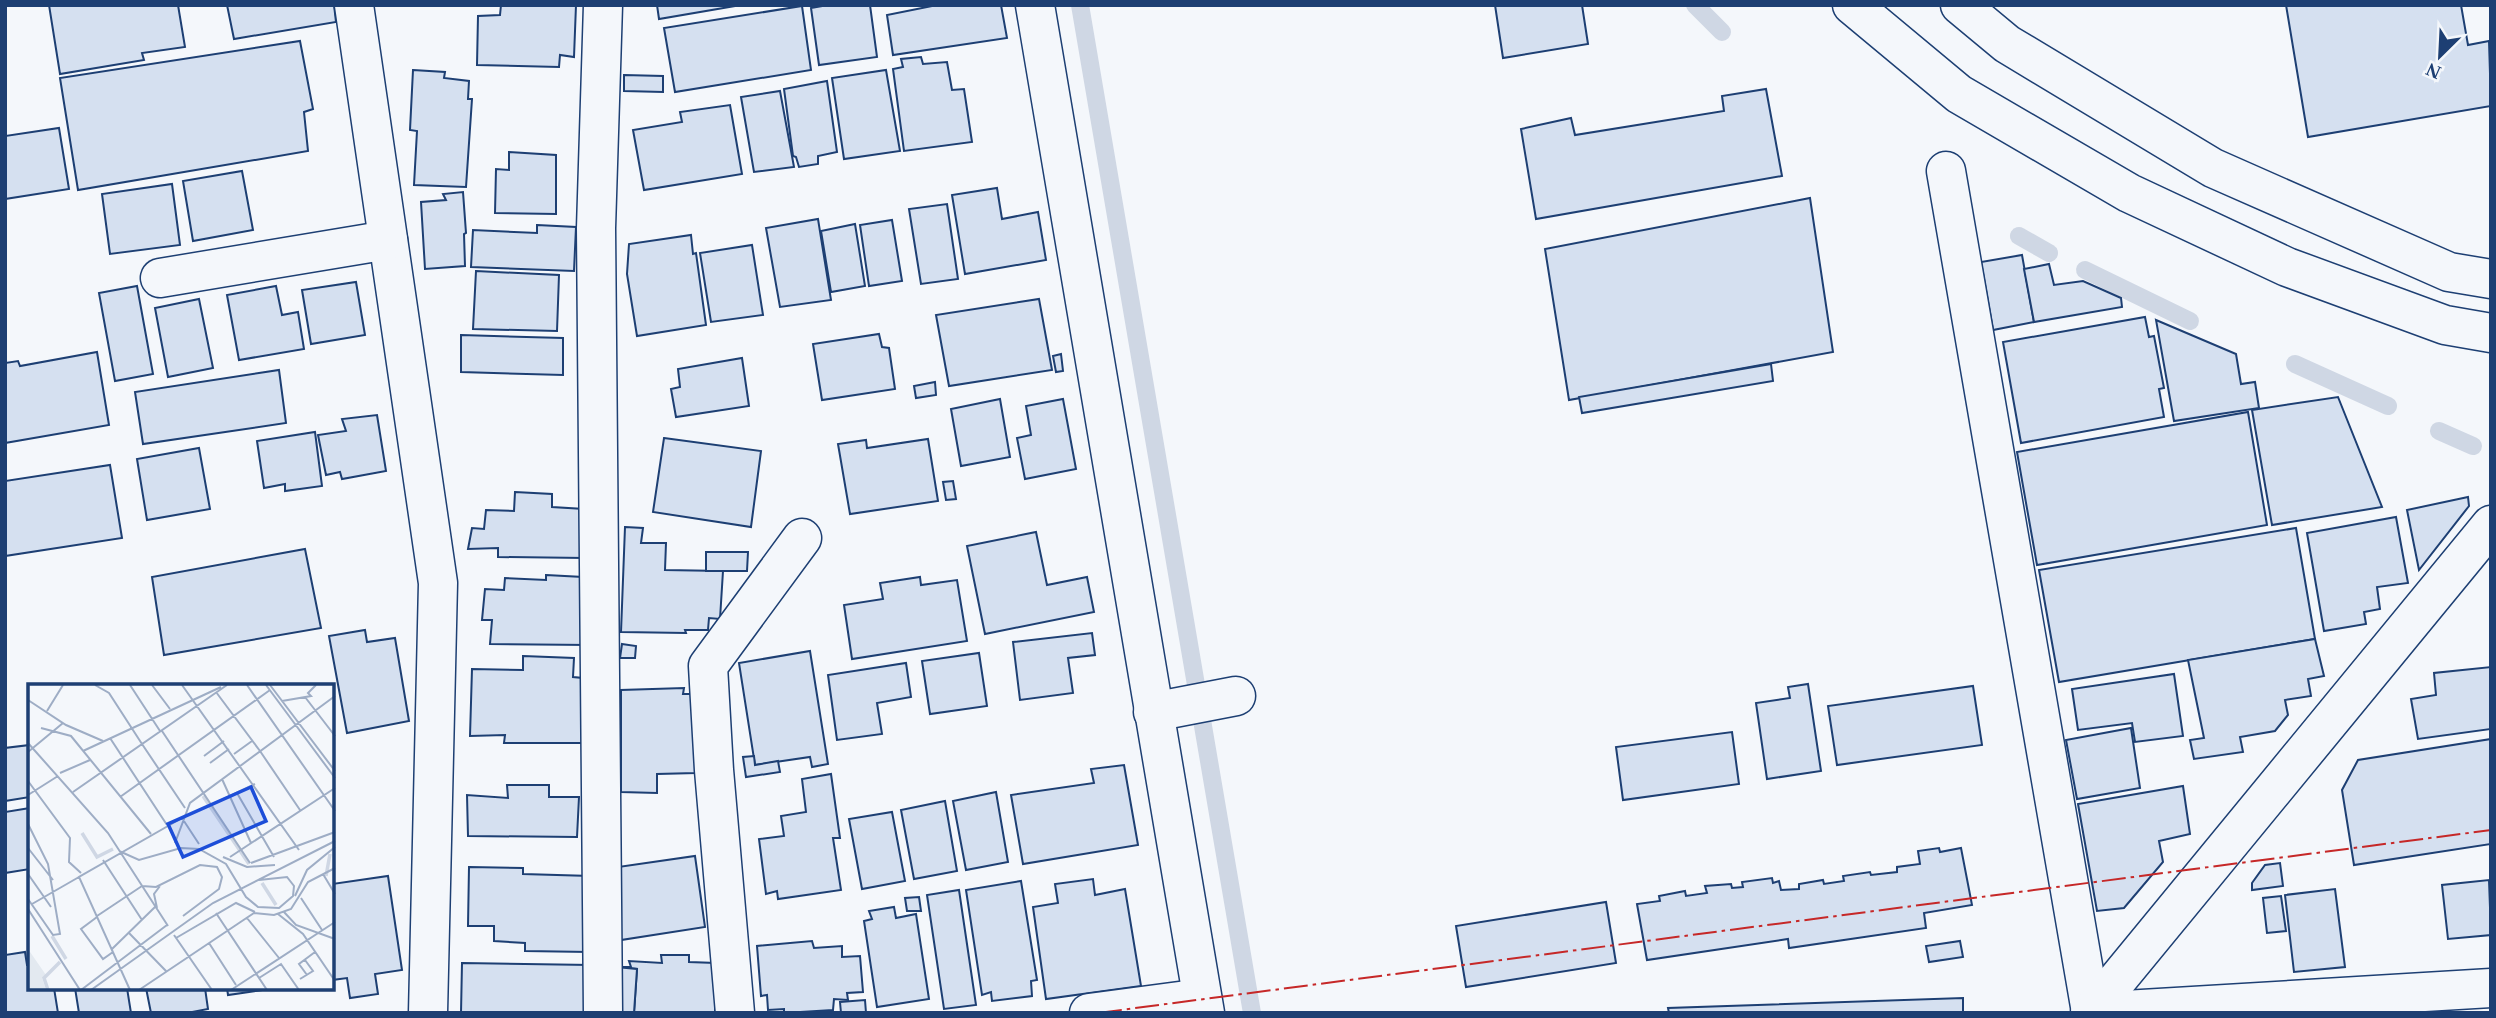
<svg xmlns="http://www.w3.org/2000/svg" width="2496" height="1018" viewBox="0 0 2496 1018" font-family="'Times New Roman',serif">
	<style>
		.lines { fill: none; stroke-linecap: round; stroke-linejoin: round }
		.stream { stroke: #cfd7e4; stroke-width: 18 }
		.building { fill: #d5e0f0; stroke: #1d3f73; stroke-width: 2 }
		.street-casing { stroke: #1d3f73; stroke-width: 41 }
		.highway-casing { stroke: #1d3f73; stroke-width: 41 }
		.street { stroke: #f4f7fb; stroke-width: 38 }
		.highway { stroke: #f4f7fb; stroke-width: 38 }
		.power { stroke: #c62828; stroke-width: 2; stroke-dasharray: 24 5 3.5 5; stroke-linecap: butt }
		.inset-river { fill: none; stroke: #cfd7e4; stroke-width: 3.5 }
		.inset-road { fill: none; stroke: #9eadc5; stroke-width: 2 }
		.view { fill: #1d4ed8; fill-opacity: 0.15; stroke: #1d4ed8; stroke-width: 3.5 }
		.inset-edge { fill: none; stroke: #1d3f73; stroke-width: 3.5 }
	</style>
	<rect width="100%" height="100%" fill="#f4f7fb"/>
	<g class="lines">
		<g class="stream">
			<polyline points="1080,5 1252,1013"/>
			<polyline points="1695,5 1722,32"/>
			<polyline points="2019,236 2049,253"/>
			<polyline points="2085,270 2190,321"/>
			<polyline points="2295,364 2388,406"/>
			<polyline points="2439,431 2473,446"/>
		</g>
	</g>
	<g class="building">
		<polygon points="49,5 178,5 185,47 142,53 144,60 60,74"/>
		<polygon points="227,5 334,5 336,22 234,39"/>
		<polygon points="501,5 576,5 574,57 560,55 559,67 477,65 478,16 500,15"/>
		<polygon points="657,5 741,5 659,19"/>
		<polygon points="828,5 870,5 877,57 819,65 811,8"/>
		<polygon points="937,5 1001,5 1007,38 893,55 887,15"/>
		<polygon points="1495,5 1582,5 1588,44 1503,58"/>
		<polygon points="2286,5 2461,5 2468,45 2489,41 2491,106 2308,137"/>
		<polygon points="802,6 811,70 675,92 664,28"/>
		<polygon points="300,41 313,109 304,112 308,151 78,190 60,78"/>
		<polygon points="921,57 923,64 947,62 952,90 964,89 972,142 904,151 893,69 903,67 901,59"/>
		<polygon points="413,70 445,72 444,78 469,81 468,99 472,99 466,187 414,185 417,131 410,130"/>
		<polygon points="886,70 900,151 844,159 832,78"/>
		<polygon points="624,75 663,76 663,92 624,91"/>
		<polygon points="827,81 837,152 818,156 818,164 799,167 796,157 793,156 784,89"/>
		<polygon points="1766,89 1782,176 1536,219 1521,129 1571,118 1575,135 1724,111 1722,96"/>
		<polygon points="780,91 794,167 754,172 741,97"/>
		<polygon points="730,105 742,174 644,190 633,130 682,122 680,112"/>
		<polygon points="59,128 69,189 5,199 5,136"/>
		<polygon points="509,152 556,155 556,214 495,213 496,169 509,170"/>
		<polygon points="242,171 253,230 193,241 183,181"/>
		<polygon points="172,184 180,245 110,254 102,194"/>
		<polygon points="997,188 1002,219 1038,212 1046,260 965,274 952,195"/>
		<polygon points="463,192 466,233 464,234 465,266 425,269 421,202 446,200 443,194"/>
		<polygon points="1810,198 1833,352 1569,400 1545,249"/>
		<polygon points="947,204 958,279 921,284 909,209"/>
		<polygon points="818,219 831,300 780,307 766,228"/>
		<polygon points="892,220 902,281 869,286 860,225"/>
		<polygon points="855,224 865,286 831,292 821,231"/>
		<polygon points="537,225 576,227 574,271 471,267 473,230 537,233"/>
		<polygon points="691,235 693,254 696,253 706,325 637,336 627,274 629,244"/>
		<polygon points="752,245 763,315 711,322 700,253"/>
		<polygon points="2022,255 2034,322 1993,330 1981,262"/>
		<polygon points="2049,264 2054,285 2083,281 2121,298 2122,307 2034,322 2024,269"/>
		<polygon points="476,271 559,275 557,331 473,329"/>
		<polygon points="356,282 365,335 311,344 302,290"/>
		<polygon points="137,286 153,374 115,381 99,293"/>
		<polygon points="276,286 282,315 298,312 304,349 239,360 227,295"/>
		<polygon points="199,299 213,368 168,377 155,308"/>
		<polygon points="1039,299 1052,370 949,386 936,315"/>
		<polygon points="2145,317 2149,337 2154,336 2164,388 2159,389 2164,417 2021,443 2003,342"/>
		<polygon points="2156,320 2236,354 2241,384 2255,382 2259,408 2174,421"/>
		<polygon points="879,334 882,347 889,348 895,389 822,400 813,344"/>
		<polygon points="461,335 563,338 563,375 461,372"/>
		<polygon points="97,352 109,425 5,443 5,363 18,361 20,366"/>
		<polygon points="1061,354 1063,371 1056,372 1053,356"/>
		<polygon points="742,358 749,406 676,417 671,389 680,387 678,369"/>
		<polygon points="1771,364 1773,381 1582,413 1579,397"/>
		<polygon points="279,370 286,423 143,444 135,392"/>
		<polygon points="935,382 936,395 916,398 914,386"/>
		<polygon points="2338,397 2382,507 2272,525 2252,410"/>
		<polygon points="1000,399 1010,457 961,466 951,409"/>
		<polygon points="1063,399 1076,469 1025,479 1017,438 1031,435 1026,406"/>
		<polygon points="2248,412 2267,525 2037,565 2017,452"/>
		<polygon points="377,415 386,471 342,479 340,472 326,475 318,435 346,431 342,419"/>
		<polygon points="315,432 322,486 285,491 285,484 264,488 257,441"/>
		<polygon points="664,438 761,451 751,527 653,512"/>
		<polygon points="928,439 938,501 850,514 838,444 866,440 867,448"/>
		<polygon points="199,448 210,509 147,520 137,459"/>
		<polygon points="110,465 122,538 5,556 5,481"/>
		<polygon points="953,481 956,499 946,500 943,482"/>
		<polygon points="515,492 552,494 552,507 584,509 585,558 498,557 498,548 468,549 472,528 484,529 486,510 514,511"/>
		<polygon points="2468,497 2469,506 2419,570 2407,510"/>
		<polygon points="2396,517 2408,583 2377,587 2380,609 2364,612 2366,624 2324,631 2307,533"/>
		<polygon points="625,527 643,528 641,543 666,543 665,570 723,571 720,619 709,618 708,630 685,630 686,633 621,632"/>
		<polygon points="2296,528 2315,639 2059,682 2039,570"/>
		<polygon points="1036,532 1047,585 1087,577 1094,612 985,634 967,546"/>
		<polygon points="305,549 321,628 164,655 152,577"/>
		<polygon points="706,552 748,552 747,571 706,571"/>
		<polygon points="546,575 583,577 590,645 490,644 492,620 482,620 485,589 504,590 505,578 546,580"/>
		<polygon points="920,577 921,585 957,580 967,641 852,659 844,605 883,599 880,583"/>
		<polygon points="365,630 367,642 395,638 409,721 347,733 329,636"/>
		<polygon points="1092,633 1095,655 1068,658 1073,693 1020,700 1013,642"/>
		<polygon points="2315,639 2324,676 2308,679 2311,696 2285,700 2288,715 2275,731 2240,737 2243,752 2194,759 2190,740 2204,738 2188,660"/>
		<polygon points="622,644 636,646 635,658 620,658"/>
		<polygon points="810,651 828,764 812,767 810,757 755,765 739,663"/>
		<polygon points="979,653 987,706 930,714 922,661"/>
		<polygon points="523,656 574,658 573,677 583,678 587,743 504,743 505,735 470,736 472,669 523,670"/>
		<polygon points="906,663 911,697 877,703 882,734 837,740 828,675"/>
		<polygon points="2491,667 2491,729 2418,739 2411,699 2436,695 2434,673"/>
		<polygon points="2174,674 2183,736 2135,742 2132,723 2078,730 2072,689"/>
		<polygon points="1808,684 1821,771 1767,779 1756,703 1790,698 1788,687"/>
		<polygon points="1973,686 1982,745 1837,765 1828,706"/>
		<polygon points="684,688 683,694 693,694 696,773 657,774 657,793 621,792 621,690"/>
		<polygon points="2131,728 2140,788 2077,799 2066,740"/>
		<polygon points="1732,732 1739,784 1623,800 1616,747"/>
		<polygon points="2491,739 2491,844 2354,865 2342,790 2358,760"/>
		<polygon points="30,745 30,797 5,801 5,748"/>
		<polygon points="754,756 755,765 778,761 780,772 746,777 743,757"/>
		<polygon points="1124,765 1138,845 1023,864 1011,795 1094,783 1091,769"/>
		<polygon points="831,774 840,838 833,838 841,890 778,899 777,891 766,894 759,839 784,836 781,816 806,812 802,779"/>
		<polygon points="507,785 549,785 549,797 579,797 577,837 468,836 467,795 508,798"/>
		<polygon points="2183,786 2190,834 2159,841 2163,862 2124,908 2097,911 2078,804"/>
		<polygon points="996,792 1008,862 966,870 953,801"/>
		<polygon points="945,801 957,871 914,879 901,810"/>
		<polygon points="30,808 30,869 5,873 5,812"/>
		<polygon points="892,812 905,881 862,889 849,819"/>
		<polygon points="1939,848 1940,852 1961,848 1972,905 1924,913 1926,928 1789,948 1788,939 1647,960 1637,904 1660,901 1659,896 1685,891 1686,896 1707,893 1705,886 1731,884 1732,888 1743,887 1742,882 1772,878 1773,883 1779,881 1781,890 1799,889 1799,884 1823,880 1824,884 1844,881 1843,876 1870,872 1871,875 1897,872 1897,867 1920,864 1918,851"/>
		<polygon points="695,856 705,927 621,940 611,868"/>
		<polygon points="2280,863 2283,886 2252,890 2252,883 2265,865"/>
		<polygon points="469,867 523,868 523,874 591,876 589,952 525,951 525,943 494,941 494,926 468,926"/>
		<polygon points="388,876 402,970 375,974 378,994 350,998 347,978 332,980 332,884"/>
		<polygon points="1093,879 1095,895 1125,889 1141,986 1046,999 1033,907 1058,903 1055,884"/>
		<polygon points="2489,880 2491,935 2448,939 2442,885"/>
		<polygon points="1021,881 1037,980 1031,981 1032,996 992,1001 991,992 982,995 966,890"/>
		<polygon points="2335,889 2345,967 2294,972 2285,895"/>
		<polygon points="959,890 976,1005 944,1009 927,895"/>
		<polygon points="2281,896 2286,931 2267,933 2263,898"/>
		<polygon points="919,897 921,911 907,911 905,898"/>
		<polygon points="1606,902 1616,963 1466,987 1456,926"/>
		<polygon points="894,907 896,918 916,914 929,999 877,1007 864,921 872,919 869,911"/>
		<polygon points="812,941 814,948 842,946 842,957 860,956 863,992 847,993 848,1000 834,999 833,1010 784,1013 784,1009 768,1010 767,995 761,996 757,946"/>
		<polygon points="1960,941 1963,957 1929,962 1926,946"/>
		<polygon points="25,952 27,965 30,965 30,988 54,988 58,1013 6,1013 5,955"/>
		<polygon points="661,955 689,955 689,962 716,963 715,1013 634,1013 637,969 616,967 631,967 629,961 662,963"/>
		<polygon points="462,963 591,965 590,1013 461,1013"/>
		<polygon points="616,967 637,969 634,1013 616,1013"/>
		<polygon points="75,988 127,988 131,1013 79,1013"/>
		<polygon points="146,988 205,988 208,1009 187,1013 151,1013"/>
		<polygon points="227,988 276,988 228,995"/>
		<polygon points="1963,998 1963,1013 1669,1013 1668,1008"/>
		<polygon points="865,1000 866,1013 841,1013 840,1002"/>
	</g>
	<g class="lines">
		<g class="street-casing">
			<g id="street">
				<polyline points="354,5 438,583 428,1013"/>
				<polyline points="1035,5 1205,1013"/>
				<polyline points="1946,171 2091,1012 2491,988"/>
				<polyline points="160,278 388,240"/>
				<polyline points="1153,712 1236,696"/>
				<polyline points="603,1013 596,228 603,5"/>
				<polyline points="735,1013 714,770 708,666 802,538"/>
				<polyline points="1089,1013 1202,998"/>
				<polyline points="2090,1013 2491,525"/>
			</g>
		</g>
		<g class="highway-casing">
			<g id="highway">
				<polyline points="1852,5 1959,94 2129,193 2287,267 2445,325 2491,333"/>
				<polyline points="1960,5 2007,44 2213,168 2449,272 2491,279"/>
			</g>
		</g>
		<use href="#street" class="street"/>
		<use href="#highway" class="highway"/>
		<polyline class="power" points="1098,1013 2491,830"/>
	</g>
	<g transform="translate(28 684)">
		<rect width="306" height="306" fill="#f4f7fb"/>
		<path d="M0,265L18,291L14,294L18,306H0Z" fill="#e3e9f0"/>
		<path class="inset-river" d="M175,112L221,180M54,149L69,173L85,165M298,192L302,170M234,199L248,221M24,252L38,275M20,306L16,294L32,278"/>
		<path class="inset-road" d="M67,1L81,9L114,60M102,1L132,47M124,1L142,25M154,1L271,166M219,1L307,127M238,1L307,94M242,1L307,87M188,8L232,67M277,13L307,52M0,16L38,41L75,57M254,17L283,12L280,9L288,1M19,27L35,1M13,44L43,52L123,150M134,47L222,179M82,54L139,141M0,59L80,149L140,242M114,60L157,124M55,67L193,3M232,67L272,126M0,68L35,39M206,70L224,57M176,72L196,57M182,79L201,65M32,89L62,76M194,95L223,159M0,97L42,154L41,178L53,189M45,108L199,1M209,109L246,173M0,111L30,92M92,113L242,6M183,121L227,100M0,140L20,180L32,250L25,251L0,215M147,159L162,119L307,12M0,164L25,196M91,167L111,176L153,164L171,165L198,180L218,213L230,223L251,224L265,212L266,202L259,193L231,196M195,173L219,183L247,181M202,173L307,104M75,176L114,236M223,179L307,148M0,190L23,223M295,190L307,210M114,202L128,203L172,181L189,183L194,193L191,205L155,232M267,212L279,186L307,163M273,214L294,246M4,220L51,193M129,224L126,210L132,202M0,225L52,306M256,228L268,241L307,255M188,229L239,306M250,230L275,250L307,297M69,232L114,202M69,233L53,245L75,275L85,268M219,234L251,274M101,249L138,287M146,251L184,306M148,254L208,219L227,228M181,259L208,301M84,265L127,223M279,291L271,280L287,268M231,294L253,280L271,306M272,295L285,287L277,276M53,306L139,241M63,306L185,219L307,157M102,306L51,193L154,134L171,160M111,306L226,229L246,231L263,225L280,198L307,184M203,306L307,238"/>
		<path class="view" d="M223,103L238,137L155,173L140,140Z"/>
		<rect width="306" height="306" class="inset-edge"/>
	</g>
	<rect width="2496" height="1018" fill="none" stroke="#1d3f73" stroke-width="14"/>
	<g transform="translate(2440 56) rotate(204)" stroke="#f4f7fb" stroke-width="5" paint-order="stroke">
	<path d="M0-5L12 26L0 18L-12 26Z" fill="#1d3f73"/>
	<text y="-10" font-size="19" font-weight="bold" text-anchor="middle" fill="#1d3f73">N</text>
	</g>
</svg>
